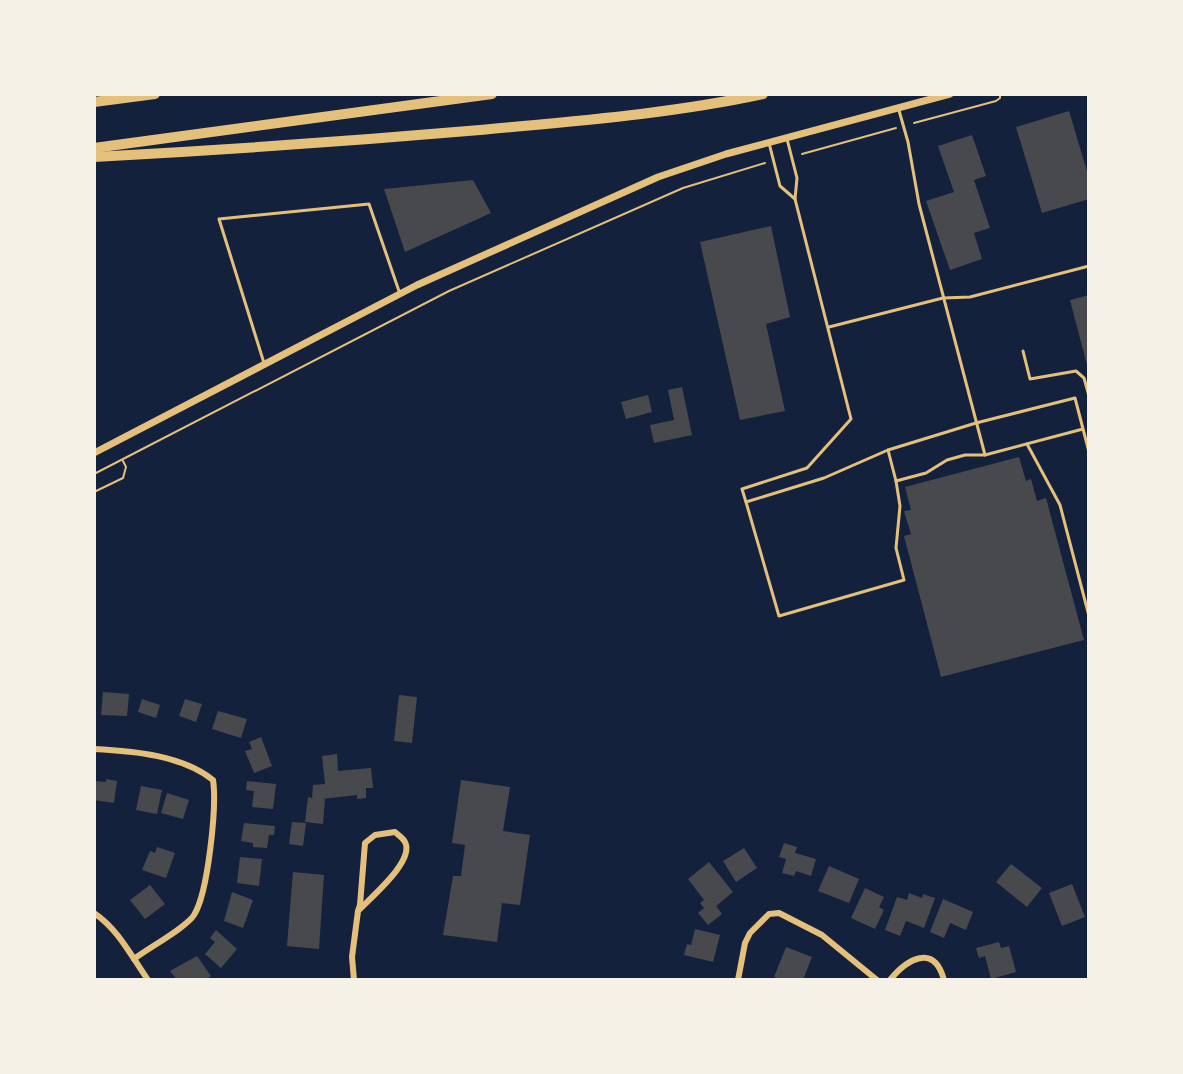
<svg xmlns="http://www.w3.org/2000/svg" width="1183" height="1074" viewBox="0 0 1183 1074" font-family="'PT Sans Narrow',sans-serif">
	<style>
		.building { fill: #48494c }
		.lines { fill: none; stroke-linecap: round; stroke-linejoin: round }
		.path { stroke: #e5c07b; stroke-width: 2 }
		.service { stroke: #e5c07b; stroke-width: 3 }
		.minor { stroke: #e5c07b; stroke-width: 6 }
		.tertiary { stroke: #e5c07b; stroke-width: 7 }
		.motorway { stroke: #e5c07b; stroke-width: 10 }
	</style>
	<rect width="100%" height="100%" fill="#14213d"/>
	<g class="building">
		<polygon points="1069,111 1089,178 1089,199 1042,213 1016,127"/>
		<polygon points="972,135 986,176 974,180 990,228 974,233 982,259 950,270 926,201 954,192 938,146"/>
		<polygon points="473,180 491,213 405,252 384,189"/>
		<polygon points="771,226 790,317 766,324 785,411 740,420 700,242"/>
		<polygon points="1089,295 1089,369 1088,369 1070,300"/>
		<polygon points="682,387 692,435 654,443 650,425 674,420 668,390"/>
		<polygon points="648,395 652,412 626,419 621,402"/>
		<polygon points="1019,457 1026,481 1031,479 1037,501 1046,498 1084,640 941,677 904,536 911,534 904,511 911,510 905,487"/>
		<polygon points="103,692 129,694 127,716 101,715"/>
		<polygon points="399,695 417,697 412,743 394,741"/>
		<polygon points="142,699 160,705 156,718 138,712"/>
		<polygon points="185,699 202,704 196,722 179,716"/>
		<polygon points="218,711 247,719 241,738 212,729"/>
		<polygon points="261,737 272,766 254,773 245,751 252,749 249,742"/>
		<polygon points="337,754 338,771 371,768 373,788 366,788 366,798 357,799 357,795 322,799 325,799 323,824 305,822 308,797 312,798 313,785 325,784 322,756"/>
		<polygon points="106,779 117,781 114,803 94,800 94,781 106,782"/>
		<polygon points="461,780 510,787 503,831 530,835 520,905 502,903 497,942 443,935 453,876 461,876 465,845 452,843"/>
		<polygon points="247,781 276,784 273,809 252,807 254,791 246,790"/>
		<polygon points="141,786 162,790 157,814 136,810"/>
		<polygon points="167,793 189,800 183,819 161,813"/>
		<polygon points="292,822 306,823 303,846 289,844"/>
		<polygon points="244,823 275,826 274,835 269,835 267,848 253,847 253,843 241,841"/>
		<polygon points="784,843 797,847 795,853 816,859 811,876 796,871 794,876 782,873 786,859 779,857"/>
		<polygon points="157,847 175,853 166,878 142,870 150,851 155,853"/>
		<polygon points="744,848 757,868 736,882 723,861"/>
		<polygon points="240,857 262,859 259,886 237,883"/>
		<polygon points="709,862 733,892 716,906 722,914 708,925 698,913 704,908 700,903 704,900 688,879"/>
		<polygon points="1011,864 1042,888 1027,907 996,882"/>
		<polygon points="829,866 859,879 849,903 818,891"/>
		<polygon points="293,872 324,875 319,949 287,946"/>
		<polygon points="1072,884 1085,917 1062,926 1049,893"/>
		<polygon points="150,885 165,904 145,919 130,900"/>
		<polygon points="865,888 884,897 879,907 884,910 875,929 851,918"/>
		<polygon points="232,892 253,900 243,928 224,921"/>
		<polygon points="909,893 922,898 923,894 935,898 924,928 906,921 900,936 885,930 897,897 907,900"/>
		<polygon points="943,899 973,912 966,930 950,923 944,938 930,932"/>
		<polygon points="695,929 720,935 713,962 684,955 687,944 691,945"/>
		<polygon points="216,930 237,949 221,968 205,954 215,942 210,938"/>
		<polygon points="999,942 1001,948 1009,946 1016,972 991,979 985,956 979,958 976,948"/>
		<polygon points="786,947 812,957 803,980 782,980 774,977"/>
		<polygon points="197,956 211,976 205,980 177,980 170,971"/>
	</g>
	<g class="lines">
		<g class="path">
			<polyline points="914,123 996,101 1000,98 1000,94"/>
			<polyline points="802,154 896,128"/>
			<polyline points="94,474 449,291 683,188 765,163"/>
			<polyline points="94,492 123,478 126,467 123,461"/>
		</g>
		<g class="service">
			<polyline points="898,107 908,142 919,204 985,455"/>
			<polyline points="769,143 780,186 795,199"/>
			<polyline points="829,327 943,298 970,297 1089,266"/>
			<polyline points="1023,351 1030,379 1076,371 1084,378 1089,396"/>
			<polyline points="264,363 219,219 369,204 400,294"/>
			<polyline points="1083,429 985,455 965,455 947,460 926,473 896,481 888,450 976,423 1075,398 1089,452"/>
			<polyline points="1027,444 1060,505 1089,616"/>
			<polyline points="888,450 824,478 746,502 779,616 904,580 896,548 900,506 896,481"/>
			<polyline points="746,502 742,489 807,468 851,419 795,199 797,178 787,139"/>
		</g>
		<g class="minor">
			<path d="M94,749C133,751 182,755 213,780C217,806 208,893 194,915C186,928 148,948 134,959"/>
			<path d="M94,913C119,930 131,956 148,980"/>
			<path d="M354,980L352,957L358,911L360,905L365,843L375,835L395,832C398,835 403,838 405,842C415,861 371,897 358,911"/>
			<polyline points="738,980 745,943 750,933 769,914 779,913 822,935 877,980"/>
			<path d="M890,980C907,959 934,943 944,980"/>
		</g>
		<polyline class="tertiary" points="94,453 417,285 658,177 726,154 950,94"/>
		<g class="motorway">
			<polyline points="94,102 155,94"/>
			<polyline points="94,148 492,94"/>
			<path d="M94,157C223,150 352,141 480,130C575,121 670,114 763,94"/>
		</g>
	</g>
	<rect width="1183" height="1074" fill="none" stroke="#f6f1e7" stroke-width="192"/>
</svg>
